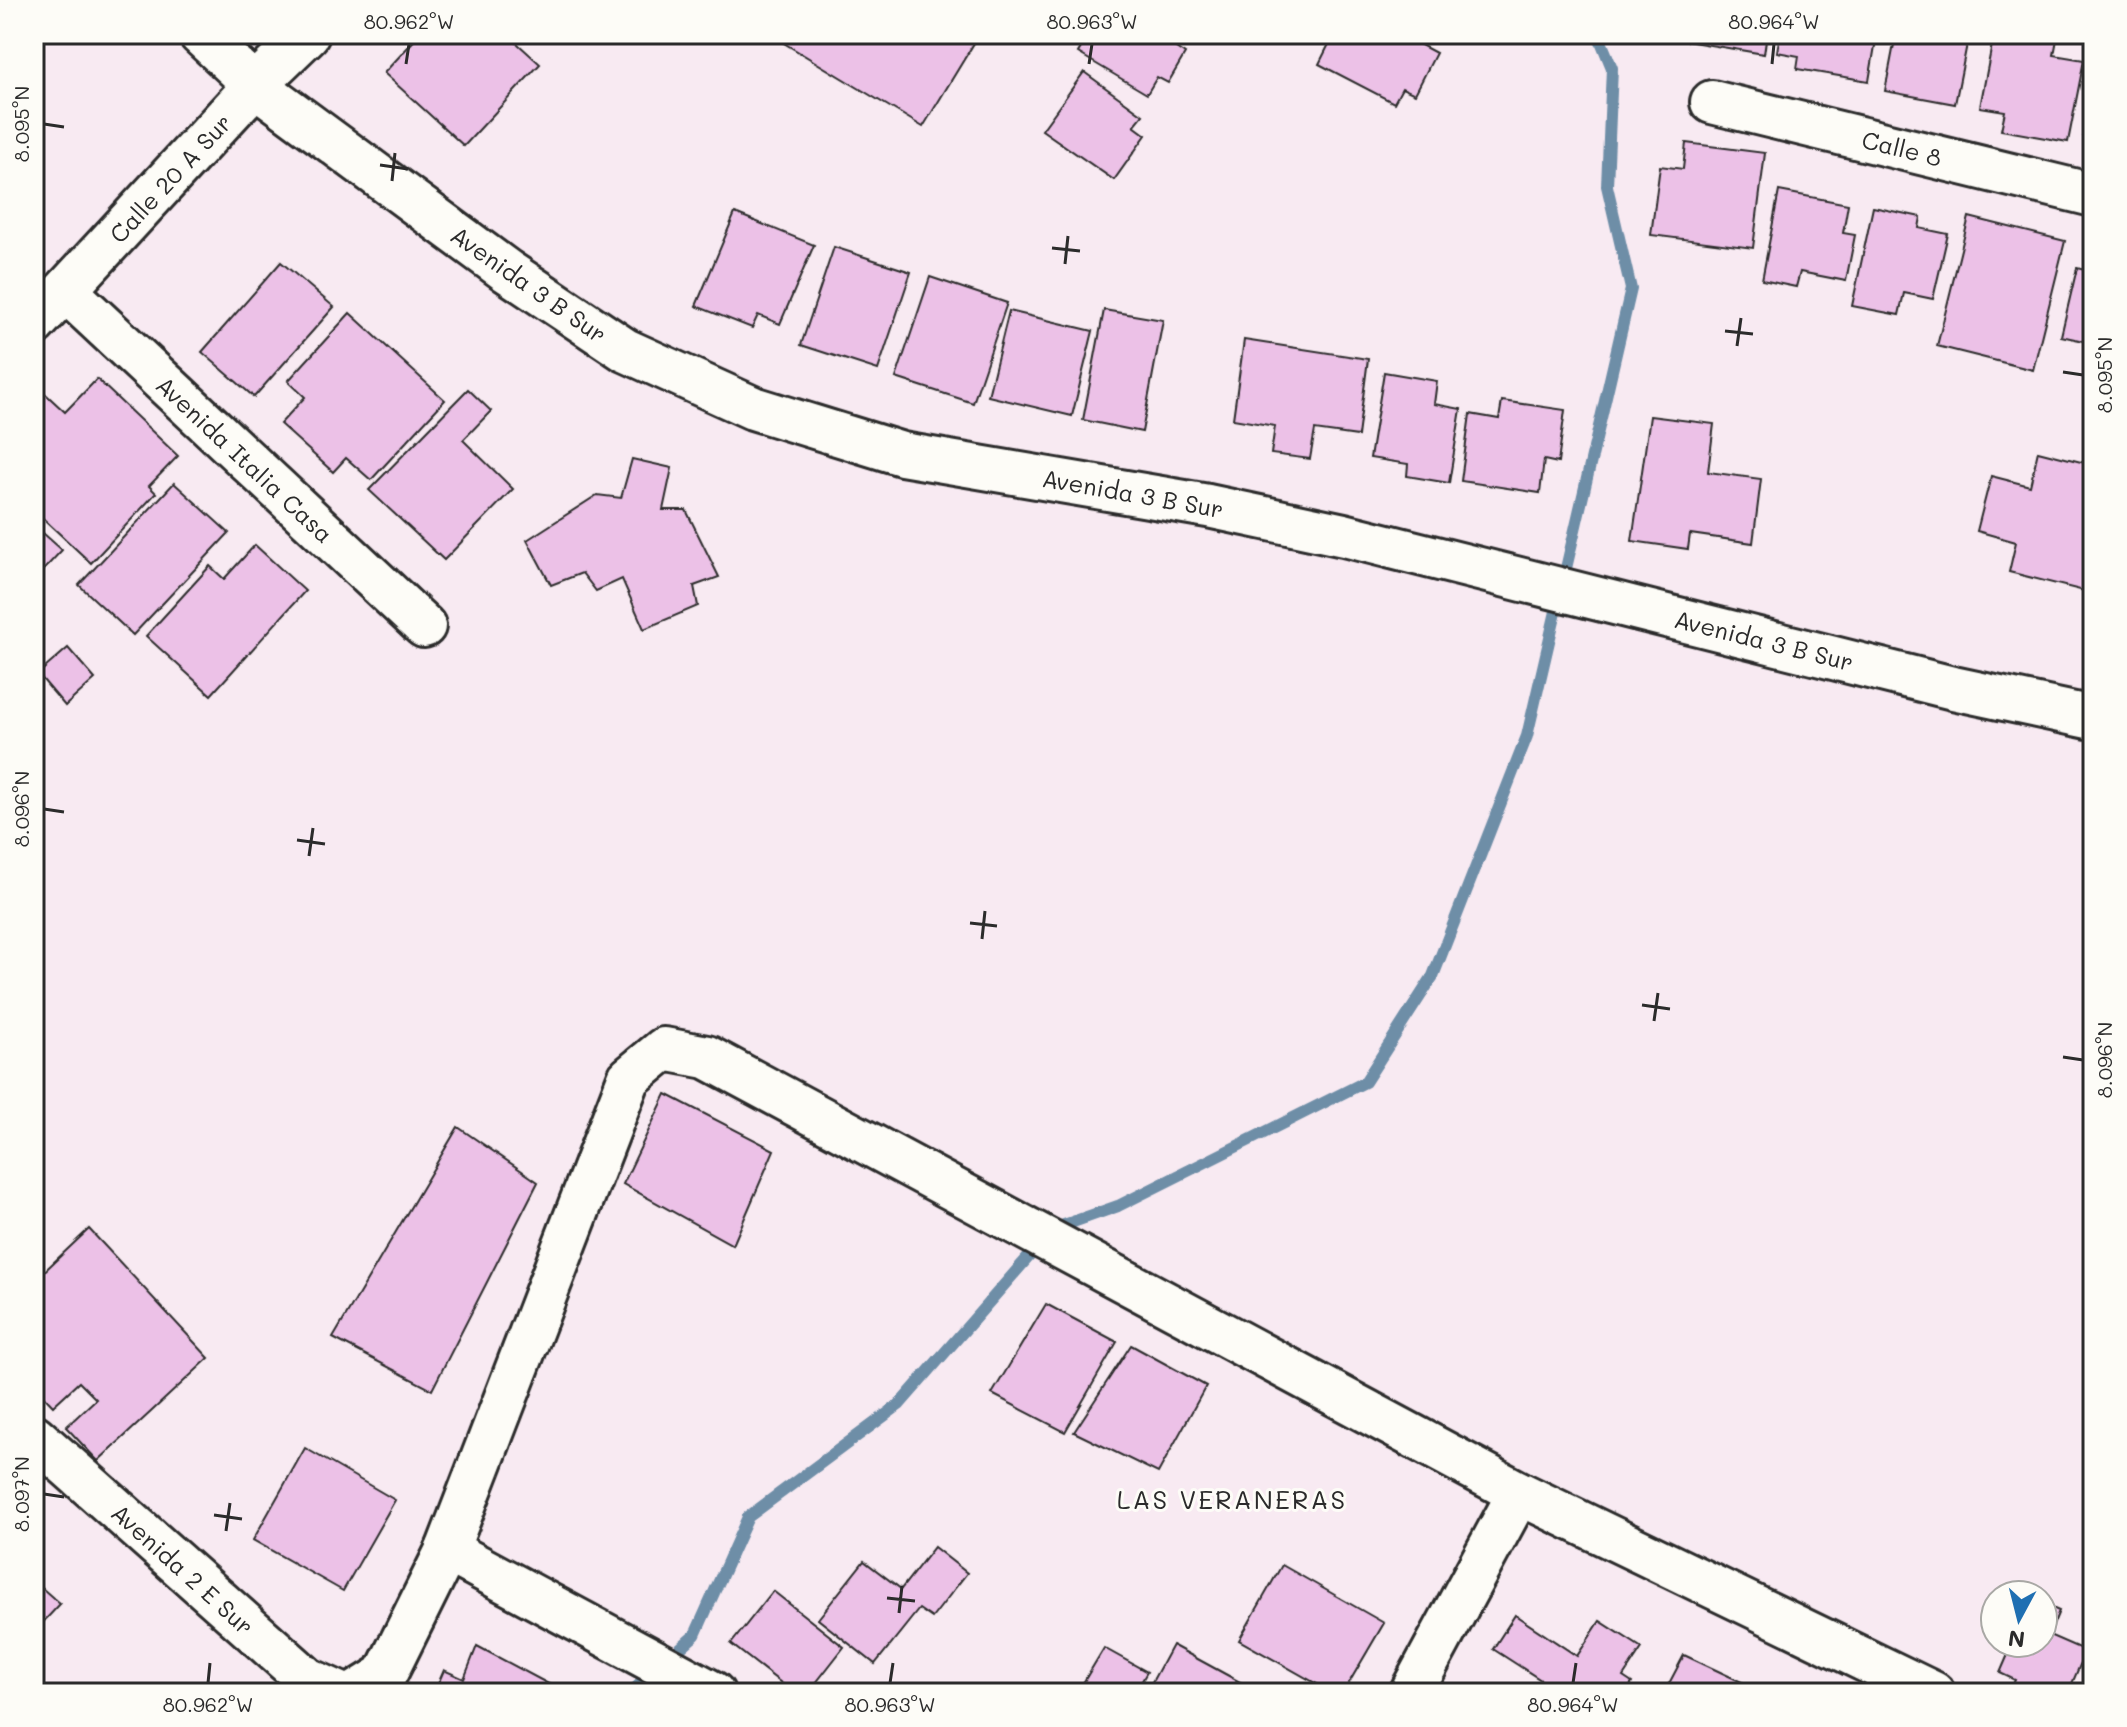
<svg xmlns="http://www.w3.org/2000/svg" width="2127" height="1727" viewBox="0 0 2127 1727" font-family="Mali,sans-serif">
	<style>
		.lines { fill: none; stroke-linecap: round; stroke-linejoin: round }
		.stream { stroke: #6e8ea7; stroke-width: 12 }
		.building { fill: #ecc1e7; stroke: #2b2b2b; stroke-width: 2 }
		.minor-casing { stroke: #2b2b2b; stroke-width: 48 }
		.minor { stroke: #fdfcf7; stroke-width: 42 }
		.ticks { fill: none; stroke: #2b2b2b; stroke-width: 3 }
		.labels { text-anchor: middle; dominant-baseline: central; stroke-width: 6; stroke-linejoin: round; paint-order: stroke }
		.street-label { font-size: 24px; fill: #2b2b2b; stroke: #fdfcf7 }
		.neighbourhood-label { font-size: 26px; letter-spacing: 2px; fill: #2b2b2b; stroke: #fdfcf7 }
		.neatline { fill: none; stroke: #2b2b2b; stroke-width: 3 }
		.ticks-label { font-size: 20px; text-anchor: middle; fill: #2b2b2b }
	</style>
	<rect width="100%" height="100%" fill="#f8eaf2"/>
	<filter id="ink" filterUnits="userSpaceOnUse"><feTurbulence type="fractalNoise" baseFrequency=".0125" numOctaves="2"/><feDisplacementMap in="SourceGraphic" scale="16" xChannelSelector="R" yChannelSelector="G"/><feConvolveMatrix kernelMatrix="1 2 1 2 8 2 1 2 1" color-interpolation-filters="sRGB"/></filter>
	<g filter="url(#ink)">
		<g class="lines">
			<polyline class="stream" points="630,1693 695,1635 748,1517 899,1405 1053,1229 1118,1206 1365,1082 1433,976 1527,736 1631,289 1607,186 1612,68 1598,34"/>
		</g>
		<g class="building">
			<polygon points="420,34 507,34 540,64 464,146 384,73"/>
			<polygon points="769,34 959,34 974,43 923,127"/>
			<polygon points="1089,34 1184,34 1176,48 1185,54 1168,83 1157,77 1147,94 1078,53"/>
			<polygon points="1334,34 1424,34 1419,44 1436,53 1415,94 1402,88 1394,103 1319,64"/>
			<polygon points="1687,34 1767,34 1764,54 1686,41"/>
			<polygon points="1780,34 1877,34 1869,81 1797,69 1799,56 1777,52"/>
			<polygon points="1896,34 1969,34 1955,104 1885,91"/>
			<polygon points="1994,34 2058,34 2054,55 2084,60 2068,142 2001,130 2005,111 1980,107"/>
			<polygon points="1084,72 1143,115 1134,126 1146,135 1114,180 1042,130"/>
			<polygon points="2093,88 2093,138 2083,136"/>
			<polygon points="1686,143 1765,153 1753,248 1651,235 1660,166 1683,169"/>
			<polygon points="1779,191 1848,204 1843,233 1855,235 1846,281 1800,272 1796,287 1762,280"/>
			<polygon points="1873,207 1921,217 1919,228 1948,234 1933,299 1904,293 1899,315 1852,306"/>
			<polygon points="735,213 814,245 780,324 758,315 752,328 696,306"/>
			<polygon points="1969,217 2065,241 2033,370 1937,346"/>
			<polygon points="834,247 911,272 878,370 801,345"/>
			<polygon points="281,262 334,307 254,397 202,352"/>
			<polygon points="2077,268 2093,272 2093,343 2061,336"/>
			<polygon points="930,277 1007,303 973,403 896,378"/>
			<polygon points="1104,310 1163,320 1142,432 1083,420"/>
			<polygon points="1009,311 1093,331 1072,416 988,396"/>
			<polygon points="350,313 445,400 371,480 346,458 333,472 280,424 305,397 288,381"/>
			<polygon points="1244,340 1368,359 1358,436 1315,430 1310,459 1271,454 1275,426 1233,419"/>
			<polygon points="1384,372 1437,381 1434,404 1461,409 1449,483 1407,476 1408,464 1370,458"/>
			<polygon points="97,379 178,456 149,486 156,493 91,563 34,510 34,389 37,386 65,412"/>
			<polygon points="468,389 491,411 463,440 513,489 444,560 369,490"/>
			<polygon points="1502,401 1565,410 1558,463 1544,460 1540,493 1461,481 1470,414 1499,419"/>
			<polygon points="1650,416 1714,424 1708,472 1761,479 1753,543 1690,534 1688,549 1632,541"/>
			<polygon points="2038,451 2093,465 2092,593 2009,572 2016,542 1977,531 1991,476 2030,486"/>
			<polygon points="632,459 672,468 663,510 686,510 719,577 694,586 698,606 644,629 622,579 596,591 582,573 551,585 527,540 597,495 621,498"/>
			<polygon points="174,483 229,533 133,635 79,585"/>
			<polygon points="34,525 62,550 34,580"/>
			<polygon points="255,545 305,591 211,695 146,636 210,566 224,579"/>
			<polygon points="68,648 95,679 65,706 38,674"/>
			<polygon points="666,1094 774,1150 733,1245 623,1184"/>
			<polygon points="458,1127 538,1182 432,1390 333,1338"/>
			<polygon points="89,1229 209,1358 98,1461 66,1427 96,1399 79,1382 53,1406 34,1386 34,1281"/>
			<polygon points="1046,1304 1117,1342 1065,1432 992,1394"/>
			<polygon points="1131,1345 1206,1386 1158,1473 1074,1432"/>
			<polygon points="305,1448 395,1500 343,1591 253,1540"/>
			<polygon points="934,1547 967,1573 932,1618 919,1609 875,1664 818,1619 864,1561 901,1589"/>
			<polygon points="1282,1565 1384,1623 1343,1693 1333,1693 1239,1640"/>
			<polygon points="34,1581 60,1604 34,1632"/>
			<polygon points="773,1591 844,1647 808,1693 794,1693 731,1644"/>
			<polygon points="2043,1604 2059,1611 2049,1635 2086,1651 2068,1693 2009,1693 2015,1680 2000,1673 2013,1643 2043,1643"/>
			<polygon points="1515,1615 1577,1656 1600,1621 1642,1648 1623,1677 1632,1683 1626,1693 1561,1693 1493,1649"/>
			<polygon points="1172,1645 1260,1693 1146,1693"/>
			<polygon points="477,1646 556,1688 553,1693 434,1693 444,1670 464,1679"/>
			<polygon points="1104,1648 1147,1672 1135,1693 1077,1693"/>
			<polygon points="1684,1655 1765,1693 1664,1693"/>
		</g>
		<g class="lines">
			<g class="minor-casing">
				<g id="minor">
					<polyline points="200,34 255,85 507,271 625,350 753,408 902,454 1208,506 1344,535 1953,688 2093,718"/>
					<polyline points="1712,102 2093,195"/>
					<polyline points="66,291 424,626"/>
					<polyline points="34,324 255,85 308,34"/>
					<polyline points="34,1436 307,1679 338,1693"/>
					<polyline points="447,1550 713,1693"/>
					<polyline points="356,1693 385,1675 447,1550 629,1078 664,1049 707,1057 1519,1493 1933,1693"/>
					<polyline points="1411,1693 1519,1493"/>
				</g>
			</g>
			<use href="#minor" class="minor"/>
		</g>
	</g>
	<path class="ticks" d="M406,64L409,44M1089,64L1092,44M1772,64L1774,44M44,124L64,127M380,165L408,169M392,181L395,153M1052,248L1080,251M1065,264L1068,236M1725,331L1753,334M1737,346L1741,318M2063,372L2083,375M44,809L64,812M297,840L325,844M309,856L313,828M970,923L997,926M982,939L985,911M1642,1005L1670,1009M1654,1021L1658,993M2063,1057L2083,1060M44,1494L64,1497M214,1515L242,1519M226,1531L230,1503M887,1598L915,1601M899,1613L902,1586M208,1683L210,1663M890,1683L893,1663M1573,1683L1576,1663"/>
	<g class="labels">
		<g class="street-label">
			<text transform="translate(1902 148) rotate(14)">Calle 8</text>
			<text transform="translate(170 178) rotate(-47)">Calle 20 A Sur</text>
			<text transform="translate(529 284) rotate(35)">Avenida 3 B Sur</text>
			<text transform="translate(245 459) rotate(43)">Avenida Italia Casa</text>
			<text transform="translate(1133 493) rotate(10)">Avenida 3 B Sur</text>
			<text transform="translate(1764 640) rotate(14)">Avenida 3 B Sur</text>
			<text transform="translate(183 1569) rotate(42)">Avenida 2 E Sur</text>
		</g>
		<g class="neighbourhood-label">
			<text x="1232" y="1499">LAS VERANERAS</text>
		</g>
	</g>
	<rect width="2127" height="1727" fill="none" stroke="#fdfcf7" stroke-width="88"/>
	<g transform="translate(2019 1619) rotate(187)"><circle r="38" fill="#fdfcf7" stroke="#a9a8a5" stroke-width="2"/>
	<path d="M0-6L14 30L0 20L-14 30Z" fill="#1f6fb2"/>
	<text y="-12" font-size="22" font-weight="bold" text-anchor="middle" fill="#2b2b2b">N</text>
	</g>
	<rect x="44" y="44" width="2039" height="1639" class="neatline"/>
	<g class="ticks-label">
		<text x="409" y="29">80.962°W</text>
		<text x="1092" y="29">80.963°W</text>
		<text x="1774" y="29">80.964°W</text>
		<text transform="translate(22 124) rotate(-90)" y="7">8.095°N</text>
		<text transform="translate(2105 375) rotate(-90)" y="7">8.095°N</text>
		<text transform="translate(22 809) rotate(-90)" y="7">8.096°N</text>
		<text transform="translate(2105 1060) rotate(-90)" y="7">8.096°N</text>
		<text transform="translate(22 1494) rotate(-90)" y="7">8.097°N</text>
		<text x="208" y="1712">80.962°W</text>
		<text x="890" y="1712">80.963°W</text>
		<text x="1573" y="1712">80.964°W</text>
	</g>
</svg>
